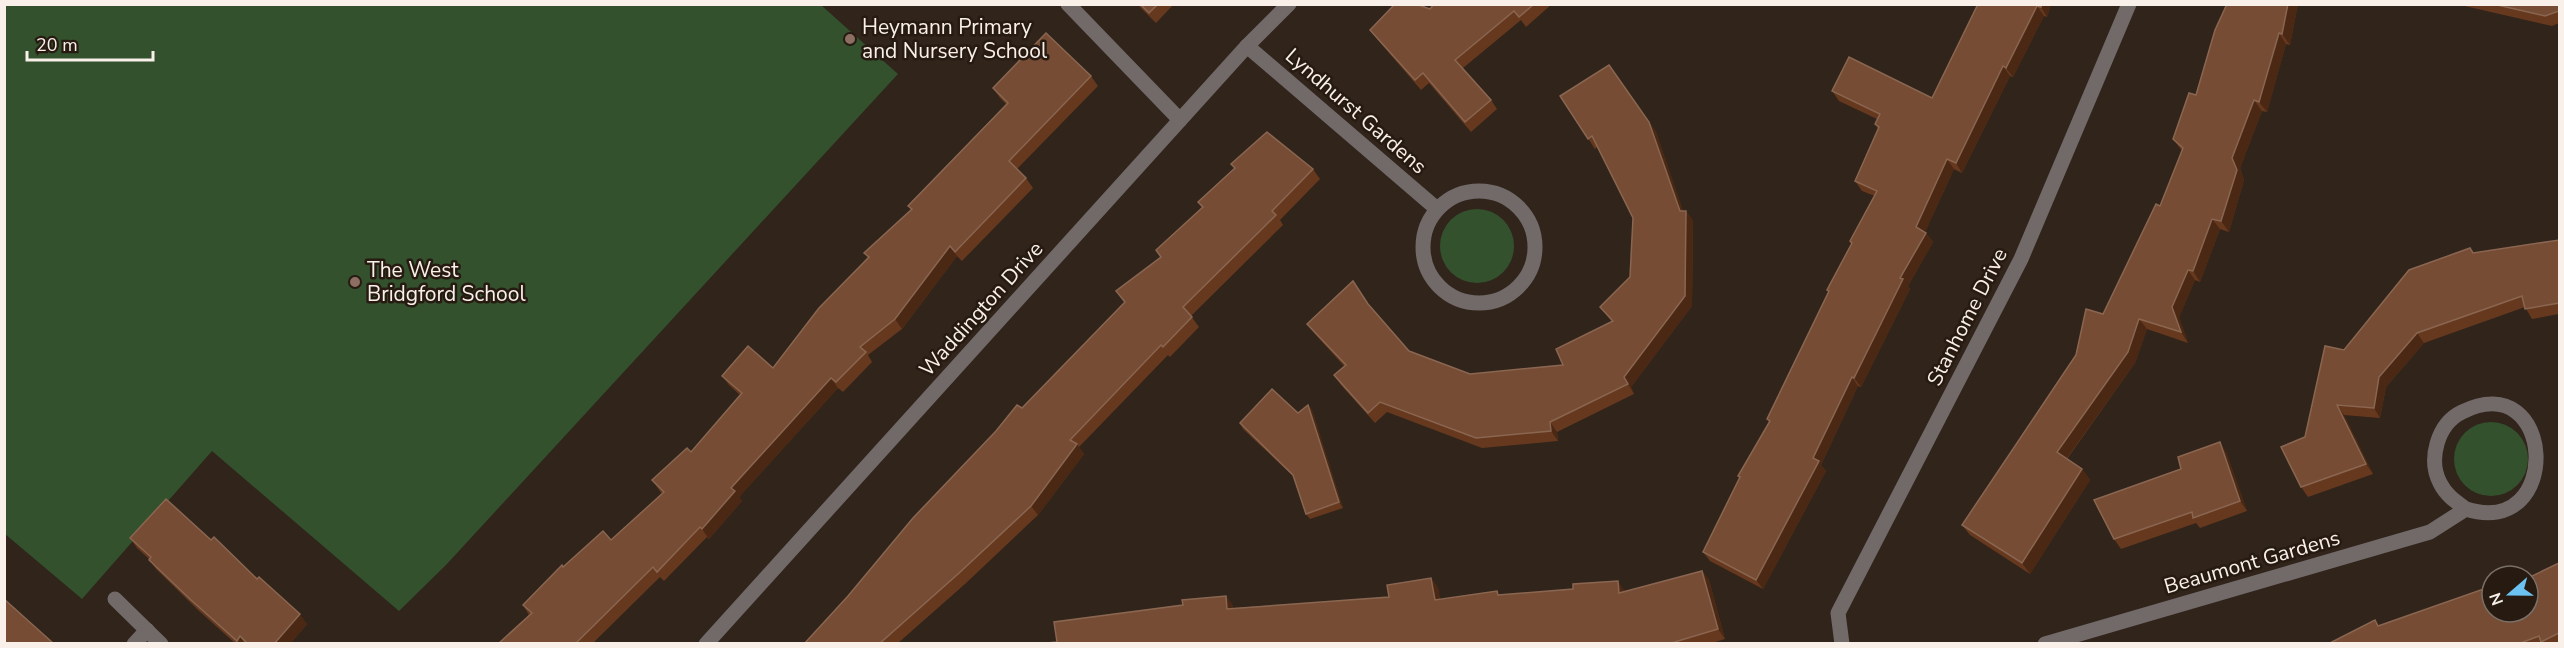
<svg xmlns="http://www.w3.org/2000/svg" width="2564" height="648" viewBox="0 0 2564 648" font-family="'Nunito Sans',sans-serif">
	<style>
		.green { fill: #32512c }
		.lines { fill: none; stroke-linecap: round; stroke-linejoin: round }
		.lane { stroke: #726969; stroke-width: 15 }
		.street { stroke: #726969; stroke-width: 15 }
		.wall { fill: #66391f }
		.shaded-wall { fill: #4a2814 }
		.building { fill: #764c35; stroke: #8a6651; stroke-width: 1.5 }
		.education-dot { fill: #8d6e63; stroke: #261a11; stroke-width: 2 }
		.labels { text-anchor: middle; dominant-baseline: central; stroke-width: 5; stroke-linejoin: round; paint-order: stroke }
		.poi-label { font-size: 21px; fill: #f8f0e9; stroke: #261a11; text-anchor: start }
		.street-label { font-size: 21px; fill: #f8f0e9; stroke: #261a11 }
	</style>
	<rect width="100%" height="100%" fill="#30241b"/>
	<g class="green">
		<polygon points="4,5 821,5 898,74 446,565 399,611 212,451 82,599 5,534"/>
		<circle cx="1477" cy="246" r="37"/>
		<circle cx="2491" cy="459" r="37"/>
	</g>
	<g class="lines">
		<polyline class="lane" points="1068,4 1180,120"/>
		<g class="street">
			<polyline points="1247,46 1437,209"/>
			<circle cx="1479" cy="247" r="56"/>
			<polyline points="115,599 161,644"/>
			<polyline points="134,644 147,630"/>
			<polyline points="706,644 1247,46 1289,4"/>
			<polyline points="1842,644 1838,613 2021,259 2129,4"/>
			<path d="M2045,644L2430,532L2466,509C2564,540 2556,365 2462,412C2437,424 2428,460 2440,483C2446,495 2455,501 2466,509"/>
		</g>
	</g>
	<g class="wall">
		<polygon points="1137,4 1174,4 1156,23"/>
		<polygon points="1434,4 1552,4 1526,27 1521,20 1463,68 1491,100 1497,109 1471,132 1429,83 1421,90 1377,39 1370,30 1430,9"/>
		<polygon points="1978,4 2051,4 2047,17 2044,16 2013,77 2010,76 1962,173 1954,169 1925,232 1933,242 1908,286 1910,289 1861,387 1858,386 1821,465 1826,471 1763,589 1710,561 1703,552 1740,478 1738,476 1769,422 1767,419 1829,292 1827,290 1851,244 1850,241 1875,196 1862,191 1855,181 1878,129 1875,124 1877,119 1839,101 1832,91 1932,98"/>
		<polygon points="2298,4 2290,45 2286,44 2267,112 2262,111 2240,168 2244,180 2229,232 2220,229 2200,282 2195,280 2179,317 2188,343 2147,329 2135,363 2067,459 2082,469 2090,480 2030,574 1970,535 1962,525 2103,314 2160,206 2182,151 2173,139 2196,95"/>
		<polygon points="2456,4 2559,4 2559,23 2552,26"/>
		<polygon points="1609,65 1656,132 1683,211 1686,211 1693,221 1692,306 1631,387 1634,394 1557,432 1558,441 1482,448 1387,412 1375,423 1341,385 1334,375 1344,366 1314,333 1307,324 1368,304 1409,351 1470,374 1563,365 1612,322 1600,307 1630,277 1633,218 1597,147 1595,149 1560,96"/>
		<polygon points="1091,76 1098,86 1017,169 1026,178 1033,188 962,261 957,256 902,329 868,355 872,362 843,392 838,388 739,497 742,501 709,539 707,537 664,581 660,577 592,644 498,644 529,615 523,605 563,567 611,540 662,494 652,480 691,452 740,395 729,385 722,376 773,368 868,258 864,253 911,210 908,206 1006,104 1000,98 993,88"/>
		<polygon points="1231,164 1313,169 1320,179 1280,220 1283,225 1191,316 1199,327 1170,357 1168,355 1079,447 1084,454 1038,515 965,584 897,644 804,644 1022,408 1125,302 1116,291 1161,257 1202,208 1198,202 1235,169"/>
		<polygon points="2559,240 2559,314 2532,319 2525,307 2424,343 2386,387 2380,418 2344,415 2373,474 2308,497 2301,487 2305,437 2344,350 2474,253"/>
		<polygon points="1308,405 1312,410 1343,508 1310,519 1306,514 1294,477 1243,429 1240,423 1298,413"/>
		<polygon points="2226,452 2247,511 2200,528 2196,523 2121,549 2114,539 2181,469"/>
		<polygon points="130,538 211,540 257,579 307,624 290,644 236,644 198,610 156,569 149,559 137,548"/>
		<polygon points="2559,563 2559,644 2328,644 2375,620 2379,626 2492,612"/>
		<polygon points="1702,571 1709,580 1725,639 1709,644 1036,644 1057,642 1183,605 1226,596 1233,606 1233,608 1389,597 1431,578 1438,588 1440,600 1500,595 1625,591 1625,592"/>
	</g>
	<g class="shaded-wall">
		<polygon points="2041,4 2051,4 2047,17 2041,7"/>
		<polygon points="2288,4 2298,4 2290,45 2282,34"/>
		<polygon points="2037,6 2044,16 2013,77 2006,68"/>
		<polygon points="2279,33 2286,44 2267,112 2259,102"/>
		<polygon points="2003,66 2010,76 1962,173 1956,163"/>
		<polygon points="2254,100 2262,111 2240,168 2244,180 2229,232 2221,221 2232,158"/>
		<polygon points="1649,122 1656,132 1686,219 1686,211 1693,221 1692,306 1631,387 1634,394 1628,384 1624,377 1680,211"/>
		<polygon points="1947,159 1954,169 1923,237 1916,227"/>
		<polygon points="2212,219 2220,229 2200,282 2193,271"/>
		<polygon points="1926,233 1933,242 1908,286 1910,289 1861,387 1854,378 1900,278"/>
		<polygon points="950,246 957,256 902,329 895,319"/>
		<polygon points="2188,270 2195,280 2179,317 2188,343 2181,332 2172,307"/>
		<polygon points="2139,319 2147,329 2135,363 2064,462 2057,452"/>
		<polygon points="2417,333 2424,343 2386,387 2380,418 2374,408 2379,377"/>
		<polygon points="1852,377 1858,386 1821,465 1826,471 1763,589 1756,580"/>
		<polygon points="831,378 838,388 739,497 742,501 709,539 702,529 731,488"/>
		<polygon points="1308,405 1312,410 1343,508 1339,502"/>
		<polygon points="2337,405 2344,415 2373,474 2366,464"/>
		<polygon points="1550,422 1557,432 1558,441 1551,431"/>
		<polygon points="2220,442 2226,452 2247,511 2240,501"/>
		<polygon points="1077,444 1084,454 1038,515 1031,506"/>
		<polygon points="2082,469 2090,480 2030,574 2022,563"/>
		<polygon points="1702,571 1709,580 1725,639 1718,629"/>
		<polygon points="1431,578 1438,588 1441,610 1435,600"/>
		<polygon points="1618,581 1625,591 1626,603 1619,593"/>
		<polygon points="1226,596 1233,606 1234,619 1227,609"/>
		<polygon points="300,614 307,624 290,644 274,644"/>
		<polygon points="240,636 245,644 239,644 237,641"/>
	</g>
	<g class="building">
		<polygon points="1140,4 1158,4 1149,13"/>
		<polygon points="1395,4 1416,4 1430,9 1434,4 1534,4 1519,17 1514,11 1455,60 1491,100 1465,122 1423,73 1415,80 1370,30"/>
		<polygon points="1978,4 2041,4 2041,7 2037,6 2006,68 2003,66 1956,163 1947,159 1916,227 1926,233 1900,278 1903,279 1854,378 1852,377 1813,458 1819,461 1756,580 1703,552 1740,477 1738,476 1770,421 1767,419 1829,291 1827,290 1852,243 1850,241 1877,191 1855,181 1879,127 1875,124 1880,114 1832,91 1849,57 1932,98"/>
		<polygon points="2227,4 2288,4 2282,34 2279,33 2259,102 2254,100 2232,158 2237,170 2221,221 2212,219 2193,271 2188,270 2172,307 2181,332 2139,319 2128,352 2057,452 2082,469 2022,563 1962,525 2076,355 2086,309 2103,314 2156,204 2160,206 2183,148 2173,139 2189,93 2196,95 2215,30"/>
		<polygon points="2493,4 2559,4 2559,11 2545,16"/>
		<polygon points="1046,33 1091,76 1009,161 1026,178 955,252 950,246 895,319 860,347 866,352 836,382 831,378 731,488 735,491 702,529 700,527 657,572 653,567 575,644 498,644 532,613 523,605 562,565 563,567 603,531 611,540 664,492 652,480 687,448 691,452 742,393 722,376 748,346 773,368 819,308 869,257 864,253 912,209 908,206 1008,103 993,88"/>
		<polygon points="1609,65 1649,122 1680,211 1686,211 1685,296 1624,377 1628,384 1550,422 1551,431 1476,438 1380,402 1368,413 1334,375 1346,365 1307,324 1353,281 1368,304 1409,351 1470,374 1563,365 1556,349 1613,321 1600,307 1630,277 1633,218 1592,136 1588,139 1560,96"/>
		<polygon points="1267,132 1313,169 1272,211 1276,215 1183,307 1192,317 1163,347 1161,345 1070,440 1077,444 1031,506 958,574 879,644 804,644 848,596 913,518 996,431 1017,405 1022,408 1125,302 1116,291 1161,257 1156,250 1203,207 1198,202 1235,168 1231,164"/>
		<polygon points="2559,240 2559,303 2525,309 2522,296 2417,333 2379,377 2374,408 2337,405 2366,464 2301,487 2281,447 2305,437 2325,346 2344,350 2409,270 2470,248 2473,253"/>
		<polygon points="1272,389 1298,413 1308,405 1339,502 1306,514 1293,475 1240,423"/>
		<polygon points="2220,442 2240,501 2193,518 2192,512 2114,539 2094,500 2181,469 2178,457"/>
		<polygon points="166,499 211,540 214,537 257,579 259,577 300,614 274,644 248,644 240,636 237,641 191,600 149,560 151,557 130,538"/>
		<polygon points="2559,563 2559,633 2541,642 2539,636 2518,644 2328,644 2375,620 2378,626 2492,586 2492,612 2528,612 2528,578"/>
		<polygon points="1702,571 1718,629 1668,644 1036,644 1057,642 1054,622 1183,605 1182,600 1226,596 1227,609 1389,597 1387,585 1431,578 1435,600 1497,591 1498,595 1573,589 1573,584 1618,581 1619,593"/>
		<polygon points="4,599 53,643 53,644 4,644"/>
	</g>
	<g class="education-dot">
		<circle cx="850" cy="39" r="6"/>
		<circle cx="355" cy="282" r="6"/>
	</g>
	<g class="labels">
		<g class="poi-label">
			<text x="862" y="27">Heymann Primary<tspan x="862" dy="24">and Nursery School</tspan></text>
			<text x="367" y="270">The West<tspan x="367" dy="24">Bridgford School</tspan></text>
		</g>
		<g class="street-label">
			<text transform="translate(1356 111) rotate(41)">Lyndhurst Gardens</text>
			<text transform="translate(981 309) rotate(-48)">Waddington Drive</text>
			<text transform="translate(1967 317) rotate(-63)">Stanhome Drive</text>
			<text transform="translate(2252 562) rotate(-16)">Beaumont Gardens</text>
		</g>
	</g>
	<rect width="2564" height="648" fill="none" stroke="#f8f0e9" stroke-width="12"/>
	<g transform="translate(2510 594) rotate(250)"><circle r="28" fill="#261a11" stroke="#7a7067" stroke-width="1.5"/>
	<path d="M0-4.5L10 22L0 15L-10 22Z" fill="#6cc3f2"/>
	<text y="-9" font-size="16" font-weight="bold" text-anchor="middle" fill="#f8f0e9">N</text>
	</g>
	<path d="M27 51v9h126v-9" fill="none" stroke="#f8f0e9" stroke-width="3"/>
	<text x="36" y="51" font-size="18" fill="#f8f0e9" stroke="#261a11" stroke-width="4.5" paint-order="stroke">20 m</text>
</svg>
